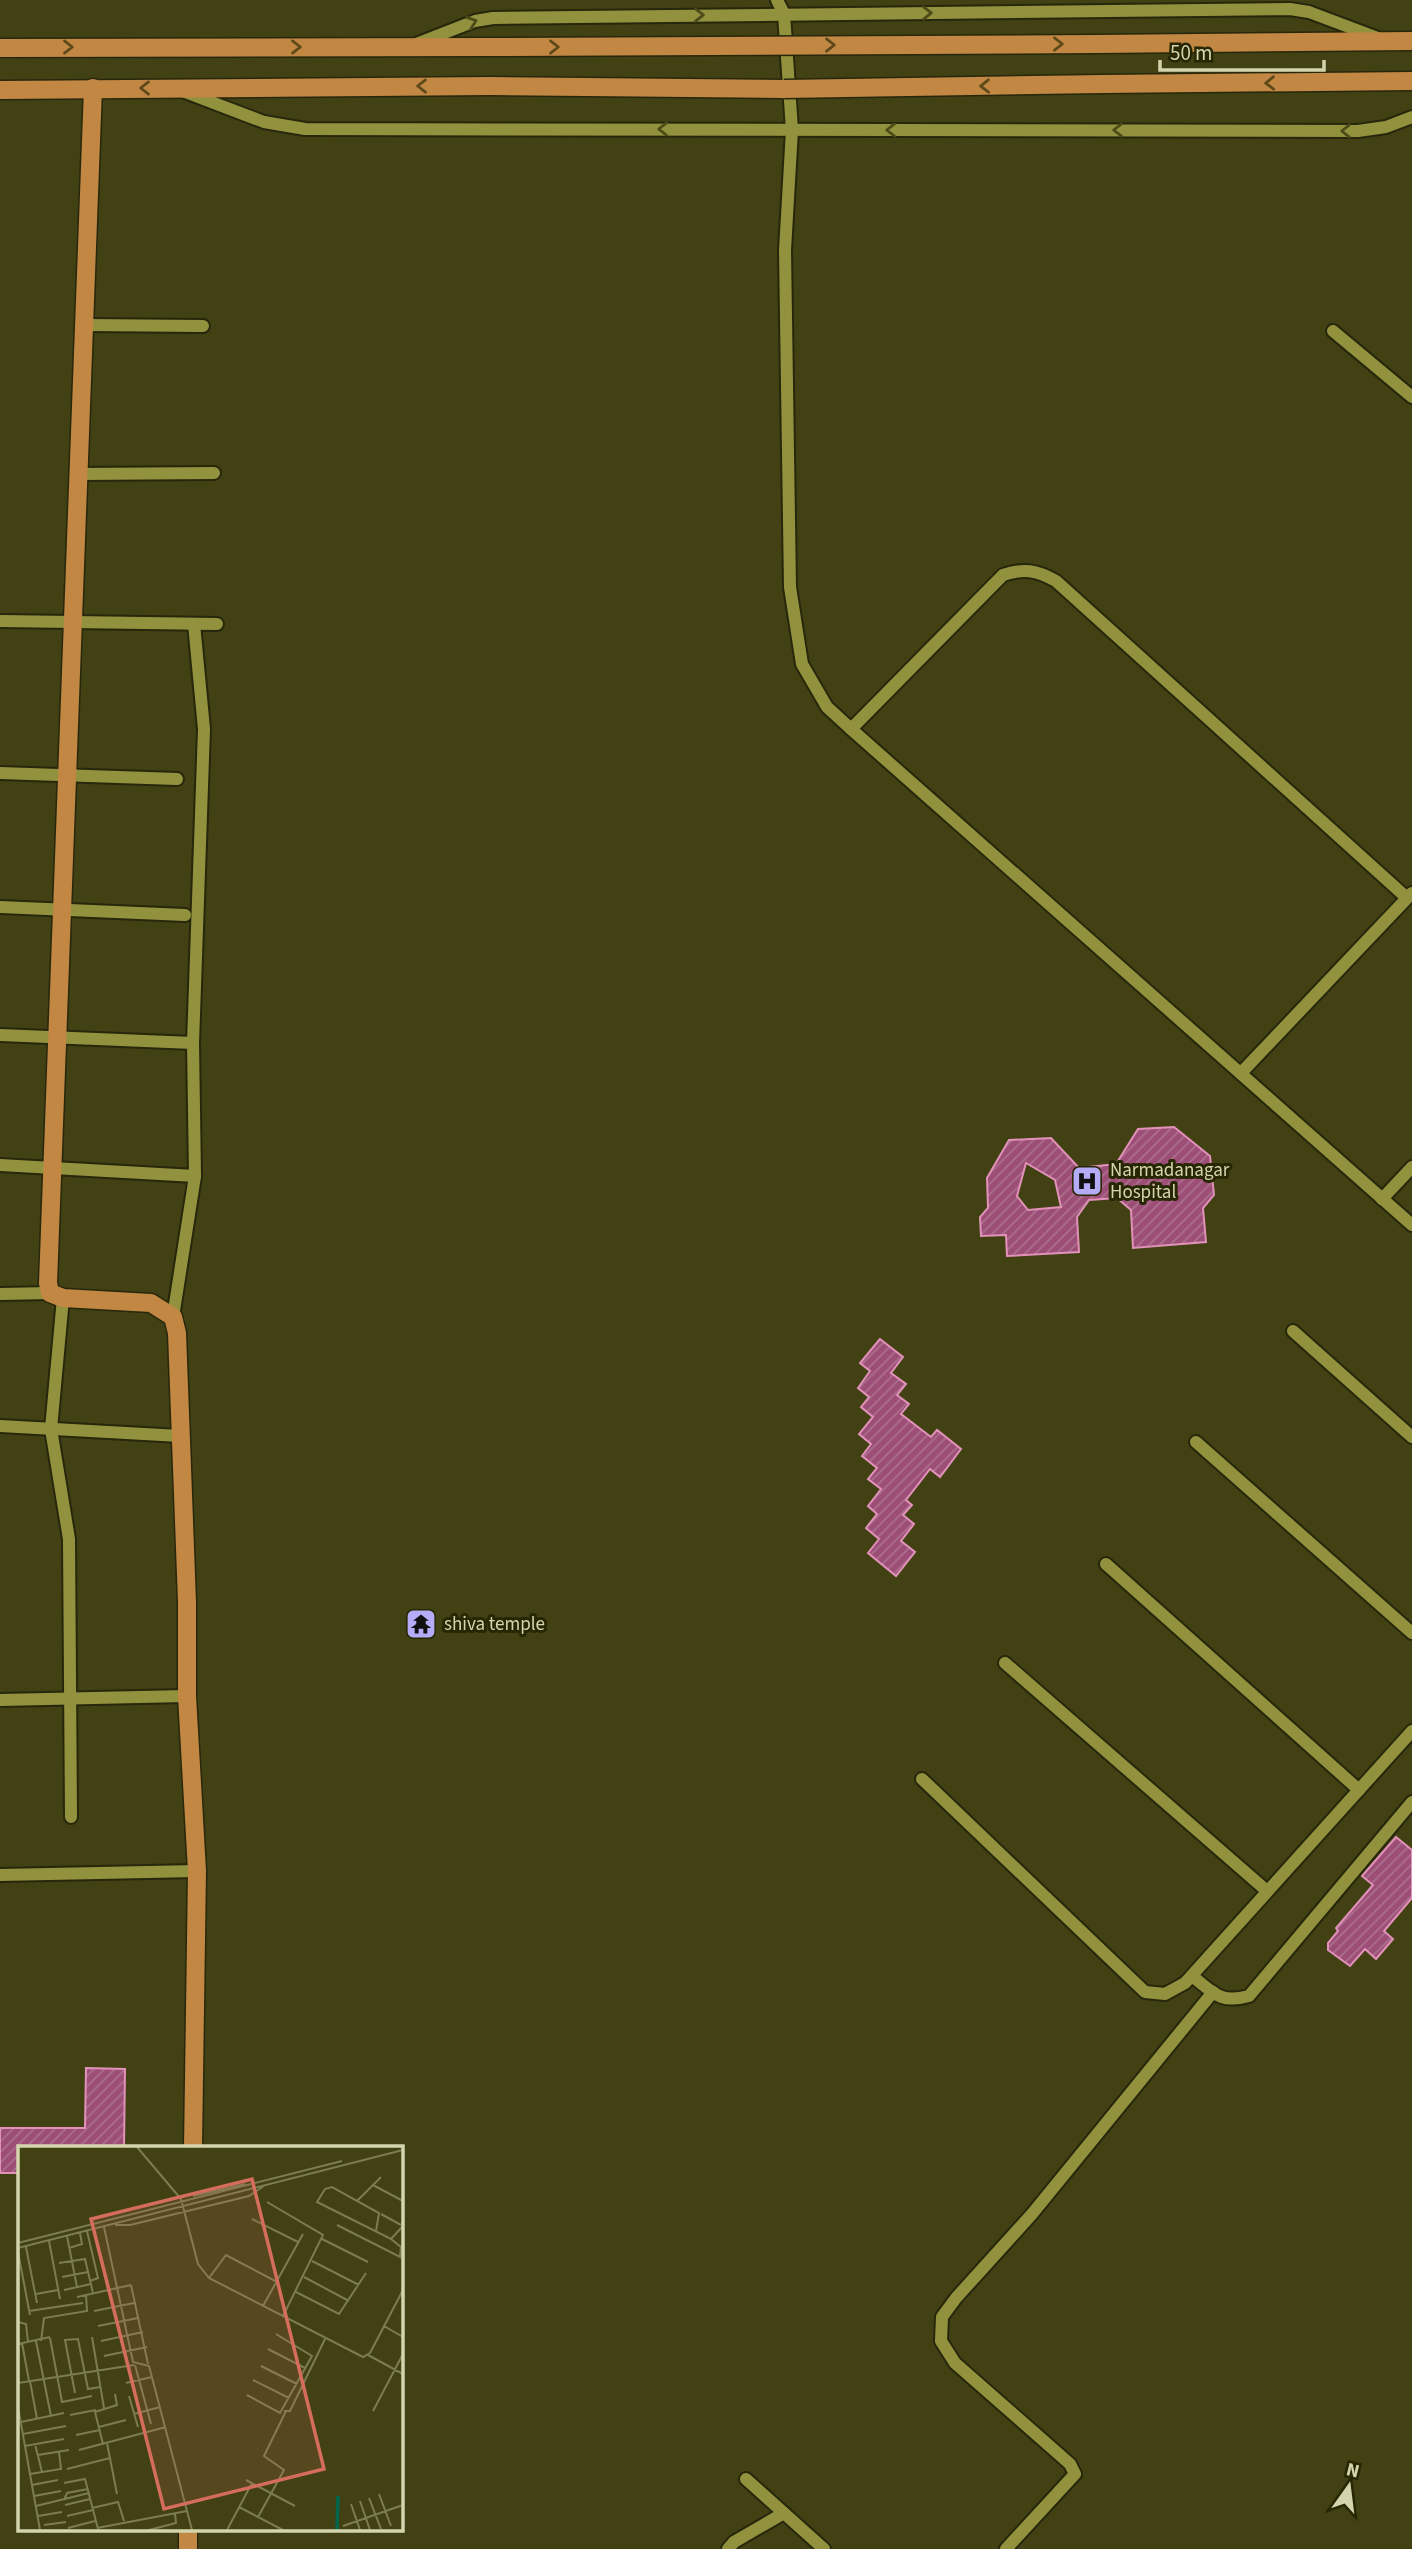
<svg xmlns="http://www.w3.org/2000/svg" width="1412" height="2549" viewBox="0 0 1412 2549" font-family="'Source Sans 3',sans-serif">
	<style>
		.building { fill: url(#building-hatch); stroke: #e292b9; stroke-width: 2; fill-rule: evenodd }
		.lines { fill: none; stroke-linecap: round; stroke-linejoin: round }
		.minor-casing { stroke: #27270c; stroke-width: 16 }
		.major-casing { stroke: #27270c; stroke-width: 21 }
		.minor { stroke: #92923e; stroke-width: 12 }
		.major { stroke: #c18743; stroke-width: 18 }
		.major-bridge-casing { stroke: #27270c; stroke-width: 21; stroke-linecap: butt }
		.major-bridge { stroke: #c18743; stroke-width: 18 }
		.oneway { stroke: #4d4c18 }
		.oneway2 { stroke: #5e4919 }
		.labels { text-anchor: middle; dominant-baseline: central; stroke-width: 6; stroke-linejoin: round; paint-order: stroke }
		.poi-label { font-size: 19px; fill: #d4d5ad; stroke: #282703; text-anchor: start }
		.inset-river { fill: none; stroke: #00674e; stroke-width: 3.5 }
		.inset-road { fill: none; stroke: #7c7c51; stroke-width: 2 }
		.view { fill: #d56d5d; fill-opacity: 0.15; stroke: #d56d5d; stroke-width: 3.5 }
		.inset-edge { fill: none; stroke: #d4d5ad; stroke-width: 3.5 }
	</style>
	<defs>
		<pattern id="building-hatch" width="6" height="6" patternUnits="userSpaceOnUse" patternTransform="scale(1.75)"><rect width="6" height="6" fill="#9c4e77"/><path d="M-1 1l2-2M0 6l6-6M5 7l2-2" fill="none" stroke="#ad6f8d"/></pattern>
	</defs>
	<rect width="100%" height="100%" fill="#414114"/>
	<g class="building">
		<path d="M1174,1127L1210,1156L1214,1195L1203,1208L1206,1242L1133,1248L1131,1210L1117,1198L1089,1200L1077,1217L1079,1252L1007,1256L1006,1235L981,1236L980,1217L988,1208L987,1178L1009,1140L1051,1138L1079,1168L1116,1164L1138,1129ZM1026,1163L1055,1180L1061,1207L1028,1210L1017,1196Z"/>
		<polygon points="880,1339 903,1357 891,1373 906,1384 897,1395 909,1404 901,1414 931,1437 937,1430 961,1449 940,1477 930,1469 906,1500 912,1505 903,1515 914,1524 901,1541 915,1552 896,1576 868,1553 879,1539 866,1528 877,1514 868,1506 881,1489 868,1479 877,1468 862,1456 871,1444 859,1434 873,1417 861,1407 869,1397 858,1388 870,1371 860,1363"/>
		<polygon points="1396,1837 1412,1850 1412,1898 1384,1931 1393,1939 1376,1959 1365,1949 1350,1966 1328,1950 1328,1943 1338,1931 1336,1928 1373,1885 1362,1876"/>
		<polygon points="86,2068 125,2069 124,2148 19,2148 19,2173 0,2173 0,2128 85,2128"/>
	</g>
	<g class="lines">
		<g class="minor-casing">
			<g id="minor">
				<polyline points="777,0 784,14 792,130 785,250 790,587 802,664 827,707 851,729 1412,1225"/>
				<polyline points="416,44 475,21 493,18 1290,9 1309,12 1378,38"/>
				<polyline points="185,92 264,122 305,129 1358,131 1386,127 1412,117"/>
				<polyline points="84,325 203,326"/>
				<polyline points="1333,331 1412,397"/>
				<polyline points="79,474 214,473"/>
				<polyline points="0,621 217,624"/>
				<path d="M851,729L1003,575C1024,568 1036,570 1056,581L1407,898"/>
				<polyline points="0,773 177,779"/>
				<polyline points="0,907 185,915"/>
				<polyline points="0,1035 193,1043"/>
				<polyline points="1241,1073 1412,893"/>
				<polyline points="0,1165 195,1176"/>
				<polyline points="1382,1199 1412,1167"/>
				<polyline points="0,1294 50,1293"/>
				<polyline points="63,1298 51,1429 69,1539 71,1817"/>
				<polyline points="173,1317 195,1176 193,1043 204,729 194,624"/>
				<polyline points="1293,1331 1412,1437"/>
				<polyline points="0,1426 180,1436"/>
				<polyline points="1196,1442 1412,1633"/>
				<polyline points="1106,1564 1359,1790"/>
				<polyline points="1005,1663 1267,1891"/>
				<polyline points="0,1700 187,1696"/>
				<polyline points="922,1779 1145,1992 1165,1994 1185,1983 1412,1731"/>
				<polyline points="0,1875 197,1871"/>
				<path d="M1192,1976C1214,1993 1220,2004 1249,1996L1412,1802"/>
				<polyline points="746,2479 824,2549"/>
				<polyline points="728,2549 734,2542 784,2513"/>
				<polyline points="1006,2549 1075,2474 1070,2464 955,2363 941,2341 942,2317 956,2298 1032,2214 1213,1992"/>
			</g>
		</g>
		<g class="major-casing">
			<g id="major">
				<polyline points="1096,44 1412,41"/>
				<polyline points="0,48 486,47"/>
				<polyline points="1103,84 1412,81"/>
				<polyline points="93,88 48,1283 50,1293 63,1298 151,1303 173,1317 177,1333 187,1602 187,1696 197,1871 193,2148"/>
				<polyline points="0,90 490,86 784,89"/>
				<polyline points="188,2549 188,2530"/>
			</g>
		</g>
		<use href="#minor" class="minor"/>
		<use href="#major" class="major"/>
		<g class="major-bridge-casing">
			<g id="major-bridge">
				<polyline points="486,47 1096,44"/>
				<polyline points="784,89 1103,84"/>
			</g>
		</g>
		<use href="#major-bridge" class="major-bridge"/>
	</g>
	<defs><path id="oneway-chevron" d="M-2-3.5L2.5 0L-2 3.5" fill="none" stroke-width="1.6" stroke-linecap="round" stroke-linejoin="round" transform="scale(1.75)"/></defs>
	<g class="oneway">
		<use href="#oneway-chevron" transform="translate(927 13) rotate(-1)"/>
		<use href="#oneway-chevron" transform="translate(699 15) rotate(-1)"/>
		<use href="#oneway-chevron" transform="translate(472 22) rotate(-19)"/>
		<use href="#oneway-chevron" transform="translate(663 129) rotate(-180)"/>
		<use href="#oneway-chevron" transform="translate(891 130) rotate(-180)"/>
		<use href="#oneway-chevron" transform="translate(1118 130) rotate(-180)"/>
		<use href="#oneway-chevron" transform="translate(1346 131) rotate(-180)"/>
	</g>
	<g class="oneway2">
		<use href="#oneway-chevron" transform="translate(1058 44)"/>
		<use href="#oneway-chevron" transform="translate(830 45)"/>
		<use href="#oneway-chevron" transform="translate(68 47)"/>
		<use href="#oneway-chevron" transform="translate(296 47)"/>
		<use href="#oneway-chevron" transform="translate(554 47)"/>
		<use href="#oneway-chevron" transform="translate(1270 83) rotate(179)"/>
		<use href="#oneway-chevron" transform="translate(422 86) rotate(180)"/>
		<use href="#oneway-chevron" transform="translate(985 86) rotate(179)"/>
		<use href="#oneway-chevron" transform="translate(145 88) rotate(180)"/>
	</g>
	<defs>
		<g id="hospital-square" transform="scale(1.575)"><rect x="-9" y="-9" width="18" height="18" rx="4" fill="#b5acf8" stroke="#282703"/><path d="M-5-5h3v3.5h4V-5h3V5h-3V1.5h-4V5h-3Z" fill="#111"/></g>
		<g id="temple-square" transform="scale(1.575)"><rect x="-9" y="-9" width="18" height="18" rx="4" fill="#b5acf8" stroke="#282703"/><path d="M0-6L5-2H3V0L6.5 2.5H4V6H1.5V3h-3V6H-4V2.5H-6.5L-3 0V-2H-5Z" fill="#111"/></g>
	</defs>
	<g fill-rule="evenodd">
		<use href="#hospital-square" x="1087" y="1181"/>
		<use href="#temple-square" x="421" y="1624"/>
	</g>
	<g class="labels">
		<g class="poi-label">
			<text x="1110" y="1170">Narmadanagar<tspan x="1110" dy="22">Hospital</tspan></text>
			<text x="444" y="1624">shiva temple</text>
		</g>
	</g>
	<g transform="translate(18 2146)">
		<rect width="385" height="385" fill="#414114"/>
		<path class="inset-river" d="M319,384L320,350"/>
		<path class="inset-road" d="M119,1L163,53L180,118L191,132L345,211L352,207L385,144M355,39L385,55M175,50L227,38M339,55L363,31M249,56L305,89L265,170M363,68L383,79M234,73L280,96M97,79H112L231,50L246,40M319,79L382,111L383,101L373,93M86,81L115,216L131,220L174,384M69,85L80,132L72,135M358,85L361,67L314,41L307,43L299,56L373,93L385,80M49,90L59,141M304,93L350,116M31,95L42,153M0,97L324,15M8,101L19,157M0,102L385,4M51,102L64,98L62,87M0,106L12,169M294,115L341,139M41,117L67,113L75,147M44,131L70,126M286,131L331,155M191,132L208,109L259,136M113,139L130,218M46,144L73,138M278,146L321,168L348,127M18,148L40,144M59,151L113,139M245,160L285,88M11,165L65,157M76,165L116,157M0,176L8,178L10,196M80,180L120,172M366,180L385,191M74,191L86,262M32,192L44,256L74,250M18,195L33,270M23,195L26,172L69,165L68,149M83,195L125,186M4,197L11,235M0,198L32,191M250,203L287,222M350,209L385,228M86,210L129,201M117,219L133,278M243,220L279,238M235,234L271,252M12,235L19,273M0,237L116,219M108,237L134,231M57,247L47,194L60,193L70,243L82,241M229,249L262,267L294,210L258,188M111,250L120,281M0,261L22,384M266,265H272L307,193M355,265L385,208M116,268L142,261M52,269L78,264M3,276L46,267M81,281L108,274M5,288L48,280M58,289L82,284M89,297L99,348M17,298L24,326M85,298L77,266L99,259L97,248M7,300L46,293M61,304L148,281M20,309L51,304M49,323L92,312M12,328L43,323L41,306M228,334L277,360M46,337L67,333L80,383M14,339L40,334M361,348L373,380M16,350L43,345M351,352L363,383M46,354L49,347L70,343M342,355L352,384M333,358L342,384M47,359L72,353M18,360L71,347M221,361L265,384M74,362L100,356L106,375M20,370L44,366M49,370L75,364M240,371L266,324L246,310L268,265M26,379L48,376M325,380L385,359M50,382L77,375M79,382L169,365M131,384L158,377L157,368M209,384L234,337"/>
		<path class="view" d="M234,33L306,323L146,363L73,73Z"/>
		<rect width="385" height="385" class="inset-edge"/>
	</g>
	<g transform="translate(1349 2486) rotate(14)" stroke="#282703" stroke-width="5" paint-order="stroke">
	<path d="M0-5L12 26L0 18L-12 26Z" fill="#d4d5ad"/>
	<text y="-10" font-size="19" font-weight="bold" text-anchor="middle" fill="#d4d5ad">N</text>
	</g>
	<path d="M1160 60v10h164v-10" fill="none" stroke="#d4d5ad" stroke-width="3.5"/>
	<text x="1170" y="60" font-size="21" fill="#d4d5ad" stroke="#282703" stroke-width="5" paint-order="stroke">50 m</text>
</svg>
